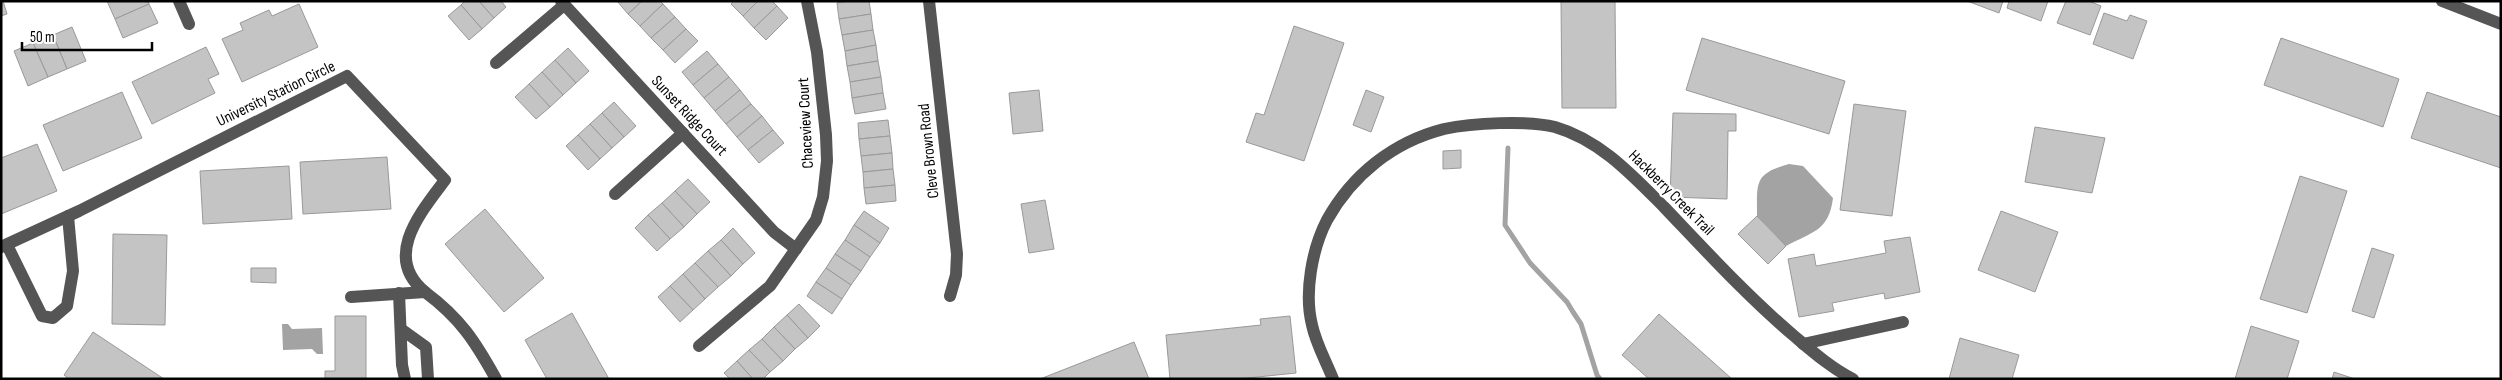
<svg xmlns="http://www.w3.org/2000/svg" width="2502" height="380" viewBox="0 0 2502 380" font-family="'Sofia Sans Condensed',sans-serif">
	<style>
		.water { fill: #a3a3a3 }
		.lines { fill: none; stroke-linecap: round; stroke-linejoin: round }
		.stream { stroke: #a3a3a3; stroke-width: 5 }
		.building { fill: #c4c4c4; stroke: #999 }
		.minor { stroke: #555; stroke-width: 12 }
		.labels { text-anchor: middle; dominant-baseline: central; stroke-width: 4.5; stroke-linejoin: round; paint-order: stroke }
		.street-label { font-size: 16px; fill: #000; stroke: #fff }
	</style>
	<rect width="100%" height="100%" fill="#fff"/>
	<g class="water">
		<path d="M1789,164L1803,166L1833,198C1829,231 1812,232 1786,246L1757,216C1757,182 1754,174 1789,164Z"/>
		<polygon points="282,324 288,324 292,329 322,328 323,354 317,354 312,349 283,350"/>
	</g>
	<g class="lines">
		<polyline class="stream" points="1508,148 1505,225 1530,263 1567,302 1573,312 1581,324 1597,375 1600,379"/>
	</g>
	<g class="building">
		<polygon points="1,1 3,1 7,14 1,16"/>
		<polygon points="107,1 148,1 149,4 115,19"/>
		<polygon points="465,1 479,1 494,18 482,29 461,5"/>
		<polygon points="479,1 501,1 506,7 494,18"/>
		<polygon points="617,1 642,1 628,14"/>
		<polygon points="642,1 660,1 663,4 640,26 628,14"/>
		<polygon points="734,1 758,1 743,16 731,4"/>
		<polygon points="758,1 772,1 777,6 754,28 743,16"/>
		<polygon points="848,1 869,1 871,14 839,19 837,3"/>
		<polygon points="1561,1 1615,1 1616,108 1562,108"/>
		<polygon points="1967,1 2003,1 1999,13"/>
		<polygon points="2009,1 2048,1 2041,21 2007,8"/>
		<polygon points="2066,1 2089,1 2101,6 2090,35 2057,23"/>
		<polygon points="149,4 158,23 123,38 115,19"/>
		<polygon points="299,4 318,47 242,82 222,39 243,30 240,23 269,10 272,16"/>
		<polygon points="663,4 675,17 651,38 640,26"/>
		<polygon points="461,5 482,29 469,40 448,16"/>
		<polygon points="777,6 788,18 766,40 754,28"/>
		<polygon points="2104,13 2127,21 2130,15 2147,21 2133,59 2093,44"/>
		<polygon points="871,14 873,30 842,35 839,19"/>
		<polygon points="675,17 686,29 663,50 651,38"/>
		<polygon points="1294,26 1344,43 1304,161 1246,142 1256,113 1264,115"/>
		<polygon points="72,27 86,61 67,69 53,35"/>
		<polygon points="686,29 698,41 675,63 663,50"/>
		<polygon points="873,30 876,45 845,51 842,35"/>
		<polygon points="53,35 67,69 48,77 33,43"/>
		<polygon points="1702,38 1845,81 1829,134 1686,90"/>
		<polygon points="2281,38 2399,79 2383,127 2264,85"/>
		<polygon points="33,43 48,77 28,86 14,51"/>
		<polygon points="876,45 878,61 847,66 845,51"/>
		<polygon points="206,47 219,74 208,79 215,93 152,124 132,82"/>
		<polygon points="568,48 589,71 576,83 555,60"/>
		<polygon points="707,51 718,64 693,85 682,72"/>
		<polygon points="555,60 576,83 563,95 542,72"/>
		<polygon points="878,61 881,77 850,82 847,66"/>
		<polygon points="718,64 729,77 704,98 693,85"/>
		<polygon points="542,72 563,95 550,107 529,84"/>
		<polygon points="729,77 740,90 715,111 704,98"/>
		<polygon points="881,77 883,93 852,98 850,82"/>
		<polygon points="529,84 550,107 536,119 515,97"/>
		<polygon points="740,90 751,104 726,124 715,111"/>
		<polygon points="1039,90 1043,131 1013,134 1009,93"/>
		<polygon points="1366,90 1384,97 1371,132 1353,125"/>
		<polygon points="122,92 142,138 63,171 43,125"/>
		<polygon points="2427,92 2501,117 2501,168 2411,138"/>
		<polygon points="883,93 886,109 855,114 852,98"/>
		<polygon points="614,102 636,126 624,137 602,113"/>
		<polygon points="751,104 762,116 737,137 726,124"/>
		<polygon points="1854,104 1906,111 1892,216 1840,210"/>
		<polygon points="602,113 624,137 612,148 590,124"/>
		<polygon points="1673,113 1736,114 1736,131 1728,131 1727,199 1670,197"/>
		<polygon points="762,116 773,130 748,150 737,137"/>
		<polygon points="888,120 890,136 859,139 858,123"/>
		<polygon points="590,124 612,148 600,159 578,135"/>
		<polygon points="2035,127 2105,138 2092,193 2025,182"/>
		<polygon points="773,130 784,143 759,163 748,150"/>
		<polygon points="578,135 600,159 588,170 566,146"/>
		<polygon points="890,136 892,153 861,156 859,139"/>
		<polygon points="37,144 57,191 1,214 1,158"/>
		<polygon points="1461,150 1461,168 1443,169 1443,151"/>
		<polygon points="892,153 893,169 863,172 861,156"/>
		<polygon points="387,157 391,209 303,214 300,162"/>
		<polygon points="289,166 292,219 203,224 200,171"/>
		<polygon points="893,169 895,185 864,188 863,172"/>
		<polygon points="2300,176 2347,191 2307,313 2260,299"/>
		<polygon points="688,179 710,202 697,214 675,191"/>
		<polygon points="895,185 896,201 866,204 864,188"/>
		<polygon points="675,191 697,214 684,227 662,203"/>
		<polygon points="1045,200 1054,249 1029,253 1021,204"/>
		<polygon points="662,203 684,227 670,239 648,215"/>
		<polygon points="485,209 544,278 504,312 445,244"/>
		<polygon points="864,211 889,228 880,243 854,225"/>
		<polygon points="2001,211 2058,232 2035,292 1978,270"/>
		<polygon points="648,215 670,239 657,251 635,228"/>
		<polygon points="1757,216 1786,246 1768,264 1738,234"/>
		<polygon points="854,225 880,243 870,257 845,240"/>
		<polygon points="733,228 755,253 743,264 721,240"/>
		<polygon points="113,234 167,235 165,325 112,324"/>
		<polygon points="1910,237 1920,292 1885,299 1884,293 1832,303 1834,311 1799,317 1788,259 1814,254 1816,266 1886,253 1884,241"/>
		<polygon points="721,240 743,264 731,276 708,251"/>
		<polygon points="845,240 870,257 861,271 835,254"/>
		<polygon points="2372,248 2394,255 2374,318 2352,311"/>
		<polygon points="708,251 731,276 718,287 695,263"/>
		<polygon points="835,254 861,271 851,285 826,268"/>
		<polygon points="695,263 718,287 705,299 683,274"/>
		<polygon points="251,268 276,268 276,283 251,282"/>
		<polygon points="826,268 851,285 842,299 816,282"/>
		<polygon points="683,274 705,299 693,310 670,286"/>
		<polygon points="816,282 842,299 832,314 807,296"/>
		<polygon points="670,286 693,310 680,322 658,297"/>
		<polygon points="799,304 820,326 808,338 787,315"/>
		<polygon points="572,313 609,379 547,379 525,340"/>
		<polygon points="1659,314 1732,379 1649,379 1622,355"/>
		<polygon points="787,315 808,338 795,349 774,327"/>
		<polygon points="335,316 366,316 366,379 325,379 325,371 335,371"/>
		<polygon points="1290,316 1296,373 1238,379 1170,379 1166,335 1261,325 1260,319"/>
		<polygon points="2251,326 2299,341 2287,379 2235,379"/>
		<polygon points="774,327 795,349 783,361 762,339"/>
		<polygon points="93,332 164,379 69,379 64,375"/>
		<polygon points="1960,338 2019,355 2012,379 1949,379"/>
		<polygon points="762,339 783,361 770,372 749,350"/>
		<polygon points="1134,342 1149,379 1040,379"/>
		<polygon points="749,350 770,372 763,379 753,379 737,361"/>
		<polygon points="737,361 753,379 730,379 724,373"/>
		<polygon points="2334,372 2355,379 2332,379"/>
	</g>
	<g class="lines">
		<g class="minor">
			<polyline points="179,1 189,24"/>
			<polyline points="561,1 774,232 796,249"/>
			<polyline points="929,1 957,254 956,275 950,296"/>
			<polyline points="2442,1 2501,24"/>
			<polyline points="496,63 564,5"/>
			<polyline points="615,194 683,133"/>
			<polyline points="7,245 42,316 53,318 67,306 73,271 68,216"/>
			<path d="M1,247L79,211L347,76L445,180C421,212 382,257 425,292"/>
			<polyline points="399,293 402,365 405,379"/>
			<path d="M351,297L425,292C460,318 475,341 496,379"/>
			<polyline points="401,329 426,347 428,379"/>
			<polyline points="1803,344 1903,322"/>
			<polyline points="699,346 770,286 816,220 823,197 827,161 826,135 817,52 807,1"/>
			<path d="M1333,379C1326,361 1316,344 1312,325C1304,293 1312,249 1327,220C1352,175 1393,142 1444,129C1472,123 1528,120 1555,127C1600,140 1632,175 1664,207C1706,251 1747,296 1793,335C1812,351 1831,368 1853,379"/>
		</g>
	</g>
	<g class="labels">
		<g class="street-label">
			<text transform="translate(276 94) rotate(-26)">University Station Circle</text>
			<text transform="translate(689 116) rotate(47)">Sunset Ridge Court</text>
			<text transform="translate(806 123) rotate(-93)">Chaceview Court</text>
			<text transform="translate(929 151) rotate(-96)">Cleve Brown Road</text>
			<text transform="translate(1671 193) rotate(45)">Hackberry Creek Trail</text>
		</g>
	</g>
	<rect width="2502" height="380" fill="none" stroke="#000000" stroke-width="5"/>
	<path d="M22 42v8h130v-8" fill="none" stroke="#000000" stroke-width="2.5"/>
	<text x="30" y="42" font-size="15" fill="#000000" stroke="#ffffff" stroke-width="4" paint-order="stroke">50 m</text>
</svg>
